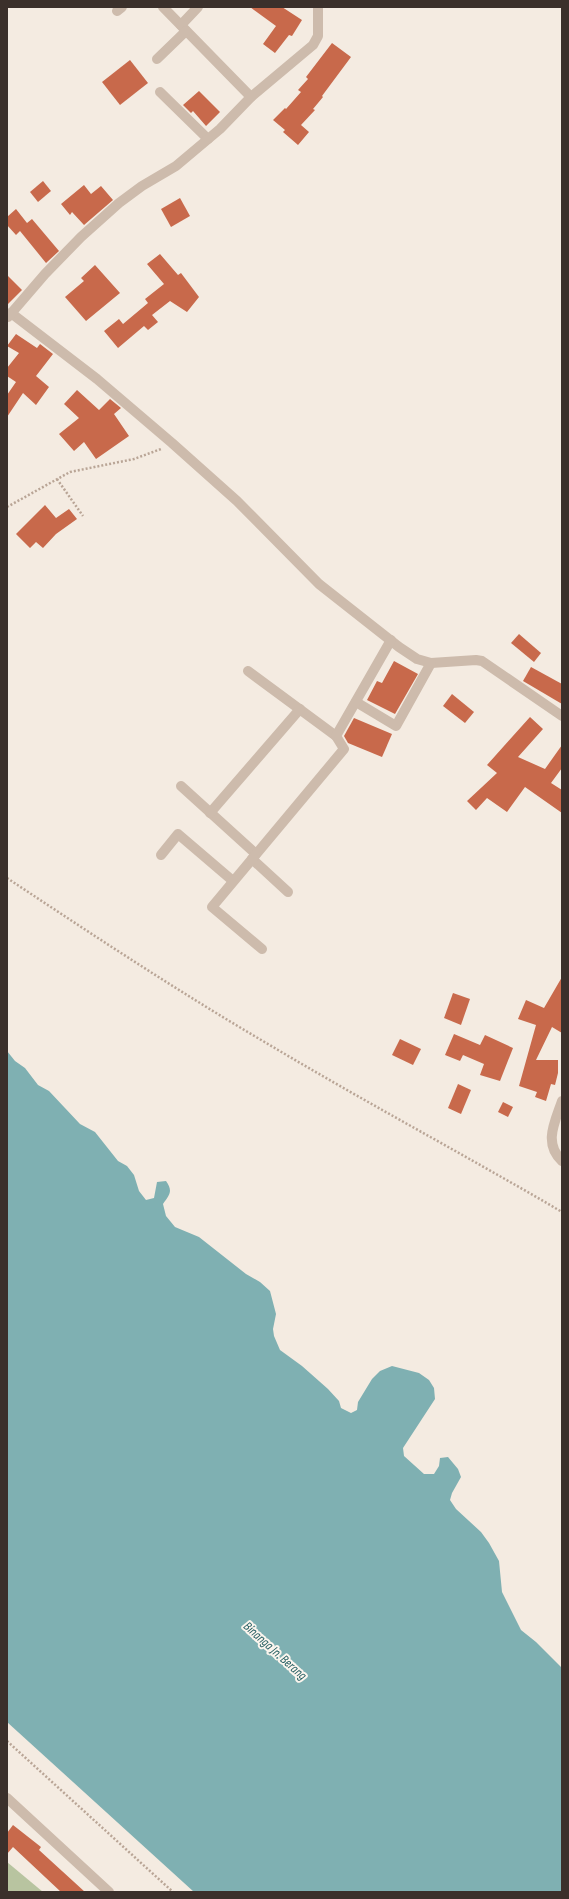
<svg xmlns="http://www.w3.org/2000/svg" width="569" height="1899" viewBox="0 0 569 1899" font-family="'Sofia Sans Condensed',sans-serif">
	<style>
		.green { fill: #b8c4a0 }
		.water { fill: #7fb0b2 }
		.building { fill: #c8694b }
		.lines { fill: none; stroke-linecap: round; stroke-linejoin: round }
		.path { stroke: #b9a596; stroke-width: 2.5; stroke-dasharray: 2 2; stroke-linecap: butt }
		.minor { stroke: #cdbbac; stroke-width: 10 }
		.labels { text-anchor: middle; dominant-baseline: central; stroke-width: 4; stroke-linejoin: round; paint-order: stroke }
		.water-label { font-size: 13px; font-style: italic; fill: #1f5a5e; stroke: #fbf5ee }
	</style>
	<rect width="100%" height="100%" fill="#f4ebe1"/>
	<polygon class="green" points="7,1862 43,1892 7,1892"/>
	<path class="water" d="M7,1051L15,1061L25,1068L38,1085L49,1091L80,1124L95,1132L118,1161L127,1166L134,1175L139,1191L146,1200L154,1198L157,1182L166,1181C173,1191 170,1194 163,1204L166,1216L175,1227L199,1237L246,1274L260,1282L270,1291L276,1314L273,1329L274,1336L280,1350L302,1366L328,1389L339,1401L341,1408L351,1413L357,1410L358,1402L372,1379L380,1371L392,1366L419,1373L429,1380L434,1388L435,1399L403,1448L404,1456L424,1474H434L439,1466L440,1458L448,1457L458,1469L461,1477L452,1493L450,1500L456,1509L481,1532L489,1543L499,1561L502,1592L521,1630L536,1642L562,1668V1892H194L7,1722Z"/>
	<g class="building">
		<polygon points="250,7 282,7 302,20 292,36 289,35 275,53 263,44 276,26"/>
		<polygon points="332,43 351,57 322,96 323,97 313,109 315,110 301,125 309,132 298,145 283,132 285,130 273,120 285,108 286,109 301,92 298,90 308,79 306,77"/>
		<polygon points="130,60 148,83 120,105 102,82"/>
		<polygon points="199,91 220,112 206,126 193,111 191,113 183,105"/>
		<polygon points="43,181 51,191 38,202 30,192"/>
		<polygon points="84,185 91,194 101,186 113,200 84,225 72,212 70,215 61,204"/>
		<polygon points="180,198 190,216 171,227 161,209"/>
		<polygon points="16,209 27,223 32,219 59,251 46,263 20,231 16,235 7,225 7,217"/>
		<polygon points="160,254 178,275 181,273 199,297 187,312 170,301 152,315 158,322 148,330 144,326 118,348 104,331 119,319 123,324 148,303 145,299 164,284 147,264"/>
		<polygon points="95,265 120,293 86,321 65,297 84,281 81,278"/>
		<polygon points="7,275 22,290 7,305"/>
		<polygon points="16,334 37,348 40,344 53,354 36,376 49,387 36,405 23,393 7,417 7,395 16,382 7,376 7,368 19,353 7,346"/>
		<polygon points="77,390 99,410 110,399 121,408 114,414 129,436 96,459 84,442 74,451 59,434 79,418 64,404"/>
		<polygon points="45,505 56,518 69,509 77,519 56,534 43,548 36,542 30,548 16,534"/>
		<polygon points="519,634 541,653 534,662 511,643"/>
		<polygon points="394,661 418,674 395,714 367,700 377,681 382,683"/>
		<polygon points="531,667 562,684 562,704 523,681"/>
		<polygon points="452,694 474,712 465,723 443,706"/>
		<polygon points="530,717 543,729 518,757 545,769 562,745 562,768 551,783 562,790 562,813 525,787 507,812 487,798 476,810 467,801 497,773 487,765"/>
		<polygon points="354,718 392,734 382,757 348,743 344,736"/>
		<polygon points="562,977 562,1033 552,1027 536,1060 558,1060 558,1073 555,1085 551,1084 546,1101 535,1097 537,1092 519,1086 536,1025 518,1019 526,1000 544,1008"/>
		<polygon points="453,993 470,999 461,1025 444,1018"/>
		<polygon points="454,1034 480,1045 485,1035 513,1048 500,1081 480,1075 484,1064 463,1055 460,1061 445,1055"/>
		<polygon points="400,1039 421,1049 413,1065 392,1055"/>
		<polygon points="458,1084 471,1090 461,1114 448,1108"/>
		<polygon points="503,1102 513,1107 508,1117 498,1112"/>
		<polygon points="13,1825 41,1847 39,1850 85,1892 61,1892 13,1847 7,1854 7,1833"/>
	</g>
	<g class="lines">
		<g class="path">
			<polyline points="57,479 83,516"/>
			<polyline points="7,507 70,472 134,459 161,449"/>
			<path d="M7,878C93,935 179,992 268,1044C365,1102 465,1155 562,1212"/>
			<polyline points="7,1741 173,1892"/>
		</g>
		<g class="minor">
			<polyline points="163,7 251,97"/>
			<polyline points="117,11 122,7"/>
			<polyline points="181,25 198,7"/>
			<polyline points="157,59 186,31"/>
			<polyline points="160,92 208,139"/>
			<polyline points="11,313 97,379 172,443 237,501 319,584 399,647 417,659 431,663 476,660 482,661 562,716"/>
			<polyline points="8,317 45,274 81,237 119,203 142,186 176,166 220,129 251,97 313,45 318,36 318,7"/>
			<polyline points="248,671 336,736"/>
			<polyline points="356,702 396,726 431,663"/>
			<polyline points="181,786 256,854"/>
			<polyline points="210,813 300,709"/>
			<polyline points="161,855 178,834 233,881"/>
			<polyline points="252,859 288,892"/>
			<polyline points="262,949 212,907 344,749 336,736 391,640"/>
			<path d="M562,1101C555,1122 543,1143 562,1161"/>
			<polyline points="7,1798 109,1892"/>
		</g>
	</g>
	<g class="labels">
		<g class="water-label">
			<text transform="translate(275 1651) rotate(42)">Binanga Jn. Berang</text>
		</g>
	</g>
	<rect width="569" height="1899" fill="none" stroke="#3b302b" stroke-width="16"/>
</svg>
